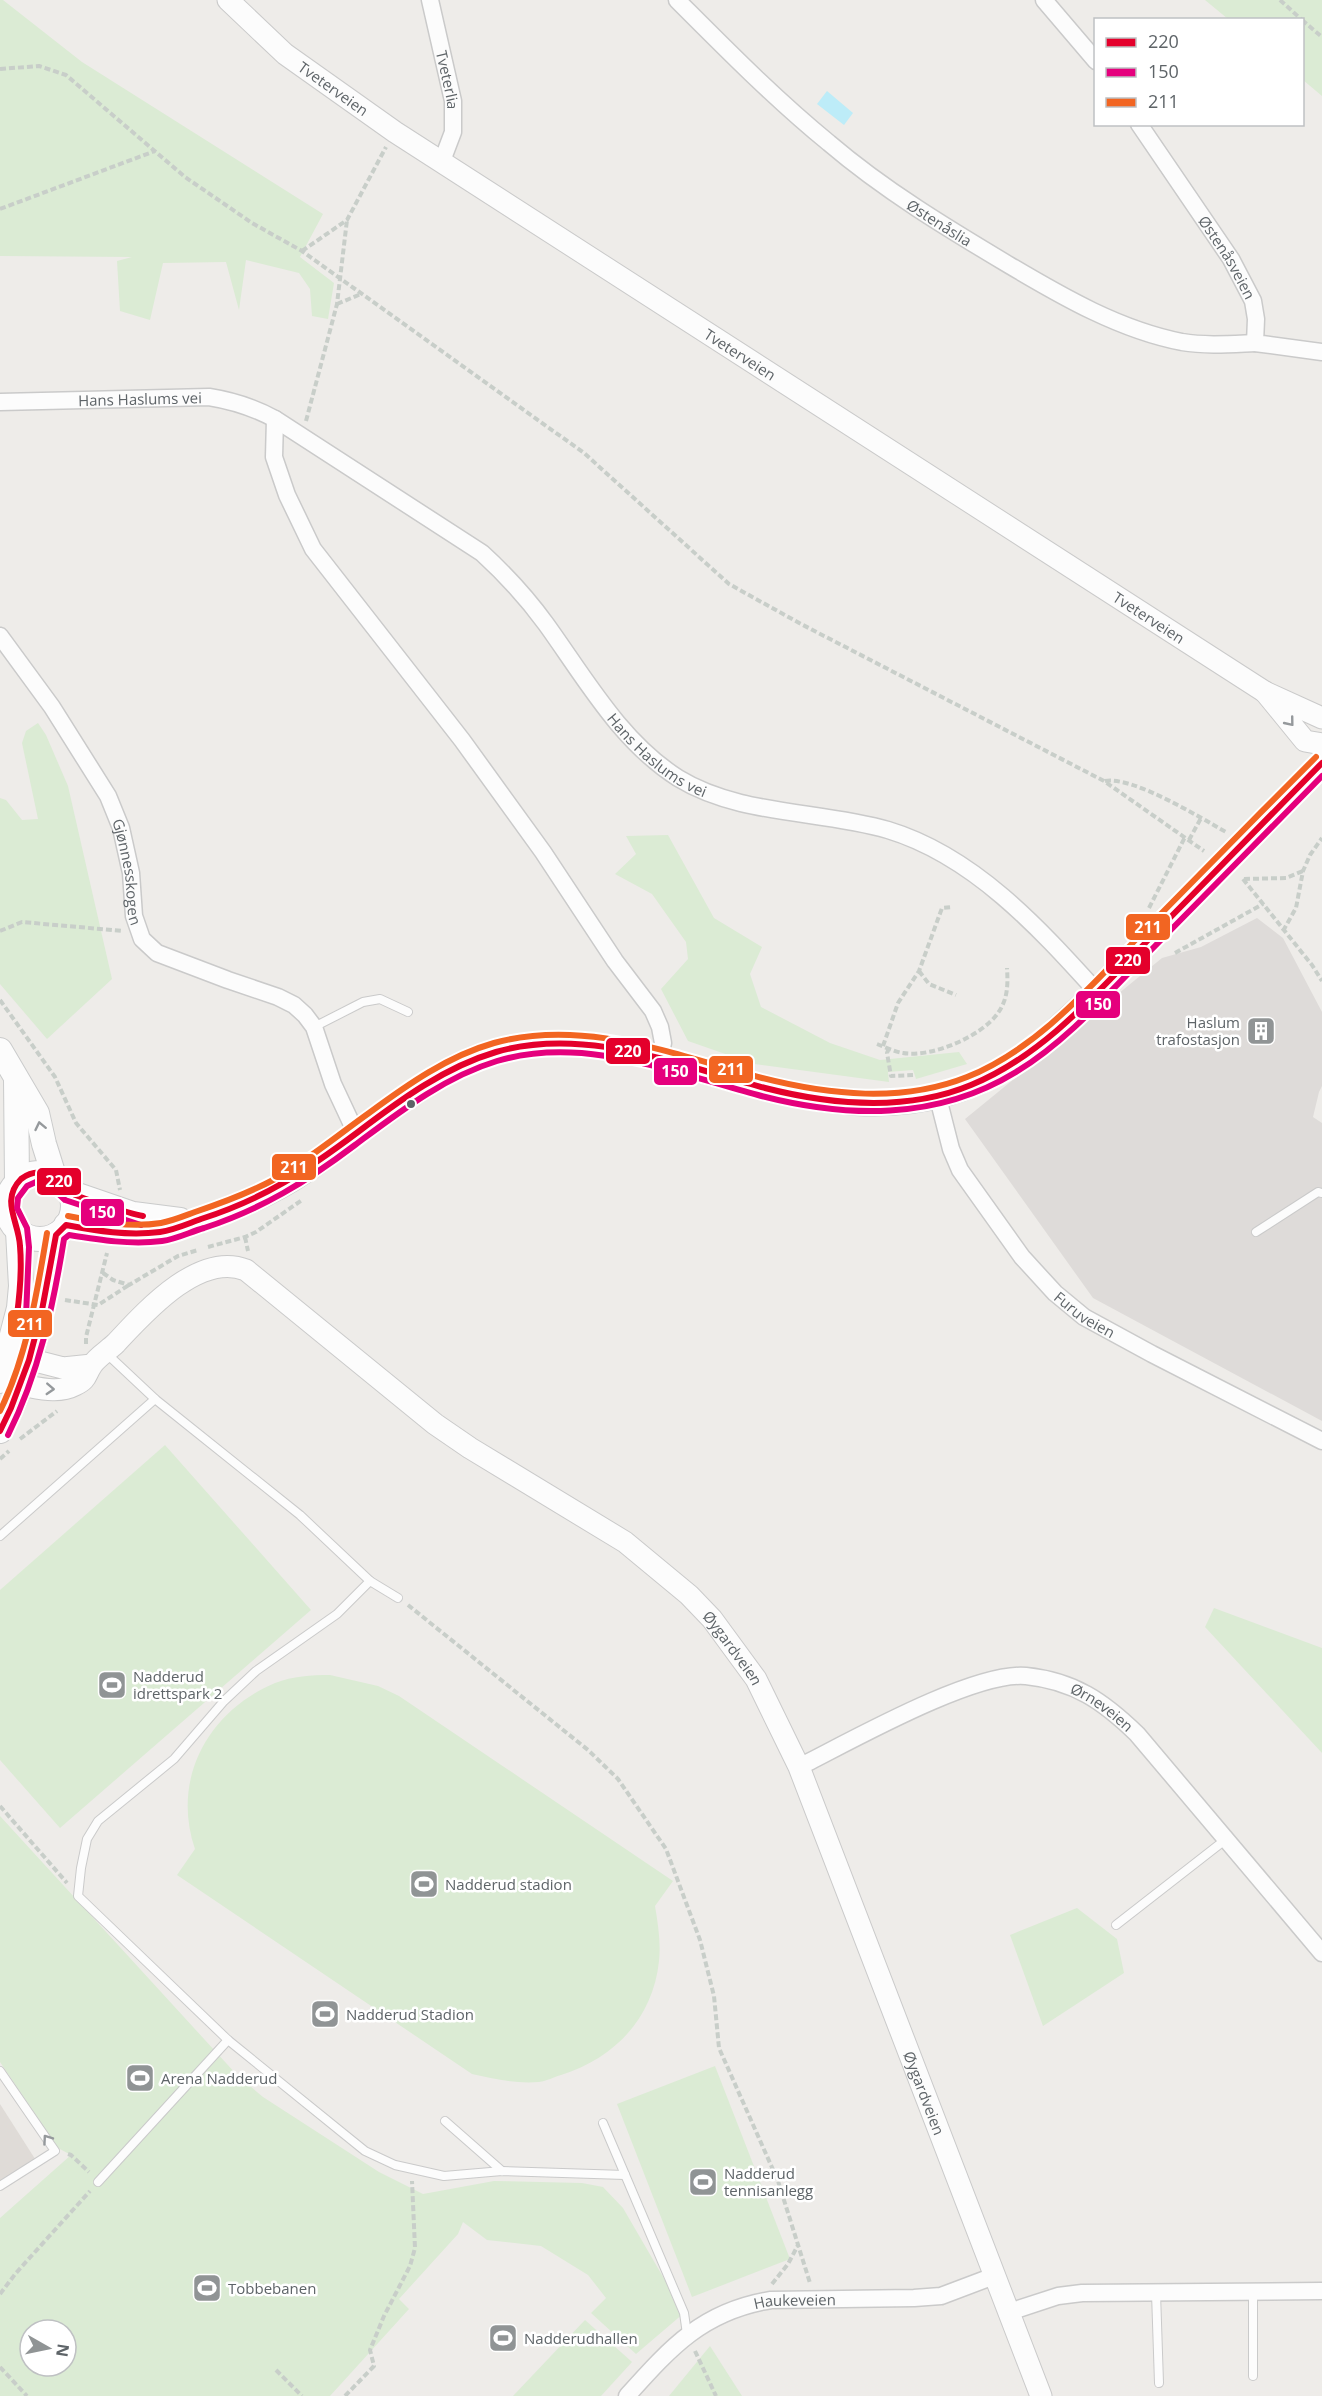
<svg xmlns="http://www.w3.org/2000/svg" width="1322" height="2396" viewBox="0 0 1322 2396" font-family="'Open Sans',sans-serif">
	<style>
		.industrial { fill: #dedbd9 }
		.education { fill: #dfdbd7 }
		.green { fill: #dbebd4; fill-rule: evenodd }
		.water { fill: #bdecf8 }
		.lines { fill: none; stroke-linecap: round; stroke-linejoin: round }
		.service-casing { stroke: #cacaca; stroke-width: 10 }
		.minor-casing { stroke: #cacaca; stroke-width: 19 }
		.tertiary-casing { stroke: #cacaca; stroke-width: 23 }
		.secondary-casing { stroke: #cacbcb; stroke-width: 26 }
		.path { stroke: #c8cec9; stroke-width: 4; stroke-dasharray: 6 3; stroke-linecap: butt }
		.service { stroke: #fcfcfc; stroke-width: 8 }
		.minor { stroke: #fcfcfc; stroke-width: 16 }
		.tertiary { stroke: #fcfcfc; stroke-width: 21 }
		.secondary { stroke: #fcfcfc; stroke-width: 24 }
		.bus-1-casing { stroke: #fff; stroke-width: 10 }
		.bus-2-casing { stroke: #fff; stroke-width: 10 }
		.bus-3-casing { stroke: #fff; stroke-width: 10 }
		.bus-1 { stroke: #e4002b; stroke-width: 6 }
		.bus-2 { stroke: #e5007d; stroke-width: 6 }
		.bus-3 { stroke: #f26522; stroke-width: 6 }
		.oneway { stroke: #95999c }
		.bus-dot { fill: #5e6468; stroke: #fff; stroke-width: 2 }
		.labels { text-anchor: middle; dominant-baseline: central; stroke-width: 5; stroke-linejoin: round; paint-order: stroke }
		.street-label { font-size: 15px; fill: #5e6468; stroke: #fff }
		.poi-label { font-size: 15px; fill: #5e6468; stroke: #fff; text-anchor: start }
		.line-badge { stroke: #fff; stroke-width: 2 }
		.badge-label { font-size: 16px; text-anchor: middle; font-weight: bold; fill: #fff }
	</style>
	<rect width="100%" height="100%" fill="#eeece9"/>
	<polygon class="industrial" points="1257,918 1283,938 1322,1012 1322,1086 1319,1092 1313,1117 1322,1123 1322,1421 1093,1298 965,1119 1162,958 1201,947"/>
	<polygon class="education" points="0,2104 37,2162 0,2186"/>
	<g class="green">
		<polygon points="0,0 3,0 82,62 323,214 300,257 334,283 328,319 312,316 310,289 299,273 246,260 239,310 226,262 163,263 150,320 120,311 117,261 132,257 0,256"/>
		<polygon points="1205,0 1322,0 1322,96 1303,80 1302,20 1228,19"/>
		<polygon points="38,723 46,735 68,786 112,979 47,1039 0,984 0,798 6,800 22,820 38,819 22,743 26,731"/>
		<polygon points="668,835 714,918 762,947 750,974 761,1007 830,1043 880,1060 959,1052 967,1064 916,1079 913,1070 888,1072 889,1082 754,1064 688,1041 661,989 688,959 686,942 652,894 615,874 636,854 626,836"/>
		<polygon points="165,1445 311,1610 60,1828 0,1760 0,1590"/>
		<polygon points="1214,1608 1322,1648 1322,1753 1205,1627"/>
		<path d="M330,1675L378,1686L399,1696L673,1881L655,1906C658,1924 661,1943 659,1961C653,2018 615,2058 561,2075C554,2077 547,2081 539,2082C517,2084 493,2079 472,2074L177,1875L195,1849C171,1779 208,1711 275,1683C293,1676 311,1675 330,1675Z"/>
		<path d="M0,1816L237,2075L263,2097L379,2172L423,2194L494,2181L582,2183L603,2187L623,2208L684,2313L636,2354L591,2313L606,2298L588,2275L541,2246L487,2240L463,2222L458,2234L399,2299L409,2309L330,2396H0V2218L71,2155L58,2148L0,2062ZM30,2330H66V2366H30Z"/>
		<polygon points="1077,1908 1117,1939 1124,1973 1043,2026 1010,1935"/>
		<polygon points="715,2066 790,2259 692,2297 617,2104"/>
		<polygon points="585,2320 632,2362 601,2396 513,2396"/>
		<polygon points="710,2346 742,2396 669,2396"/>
	</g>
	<polygon class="water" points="827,91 853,113 844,125 817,104"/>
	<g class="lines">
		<g class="service-casing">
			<g id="service">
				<polyline points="314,1027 363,1002 380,999 408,1012"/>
				<polyline points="1256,1232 1318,1192 1322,1193"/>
				<polyline points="106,1353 155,1399 300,1515 370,1581 337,1614 256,1671 224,1701 174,1759 98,1821 87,1839 81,1868 78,1896 228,2040 365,2151 395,2165 444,2176 502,2171 625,2175"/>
				<polyline points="0,1536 155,1399"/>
				<polyline points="370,1581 398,1598"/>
				<polyline points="1116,1925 1225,1840"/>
				<polyline points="0,2071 55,2151 0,2186"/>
				<polyline points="445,2121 502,2171"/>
				<polyline points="603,2123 684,2313 687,2334"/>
				<polyline points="98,2182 228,2040"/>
				<polyline points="1253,2292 1253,2376"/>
				<polyline points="1156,2293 1159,2383"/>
			</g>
		</g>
		<g class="minor-casing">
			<g id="minor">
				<path id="s1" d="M430,0L453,101V132L442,161"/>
				<path id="s2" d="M677,0C726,49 775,99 829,143C884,190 947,228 1009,265C1063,297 1120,330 1182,342C1206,346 1231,344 1255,343"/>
				<polyline points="1044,0 1096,61"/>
				<path id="s3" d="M1139,124L1231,259L1253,301L1256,319L1255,343L1322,352"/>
				<path id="s4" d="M0,402L209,397C234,401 253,407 275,419L482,553C506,575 527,598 546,624C585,678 620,741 678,778C740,816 820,810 888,830C974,856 1039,928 1097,992"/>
				<polyline points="275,419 274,457 287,495 313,549 462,740 543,852 615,961 653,1011 660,1027 663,1043 660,1058"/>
				<path id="s5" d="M0,636L52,707L108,796L121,828L131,873L134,916L142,939L157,953L228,980L278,997L294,1005L305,1015L314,1027L333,1084L355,1131"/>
				<path id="s6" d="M938,1098L951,1149L960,1170L1022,1257L1055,1293L1084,1317L1152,1354L1322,1441"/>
				<path id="s7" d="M799,1767C849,1742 974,1671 1026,1676C1074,1681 1103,1701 1137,1734L1322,1953"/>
				<polyline points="1009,2312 1058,2296 1082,2293 1322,2291"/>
				<path id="s8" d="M627,2396C671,2347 703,2311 771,2300L914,2298L941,2296L994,2276"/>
			</g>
		</g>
		<g class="tertiary-casing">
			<g id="tertiary">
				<path id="s9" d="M228,0L285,54L395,132L1265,692"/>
				<polyline points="1322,718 1265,692 1305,741 1322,744"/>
				<path id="s10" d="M92,1365L63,1368L28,1359L5,1366L21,1385C39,1388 58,1394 75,1385C88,1379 85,1375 92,1365C97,1357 109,1350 116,1343C145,1312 199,1251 246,1270L435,1424L470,1448L625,1542L689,1595L712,1619L756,1679L799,1767L1041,2396"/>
			</g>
		</g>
		<g class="secondary-casing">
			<g id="secondary">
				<polyline points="0,1050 37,1113 44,1144 54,1176"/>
				<polyline points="16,1079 17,1182"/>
				<circle cx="40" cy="1206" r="33"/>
				<polyline points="69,1192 133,1214 180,1220"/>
				<path d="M66,1225C98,1231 129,1236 162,1232C175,1230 186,1224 199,1220C237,1208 273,1193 306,1170C335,1150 363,1127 392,1107C430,1081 467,1057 513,1048C574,1036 632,1050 690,1067C801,1099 905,1131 1011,1065C1042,1045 1070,1017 1097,992L1322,763"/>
				<polyline points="0,1381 19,1308 21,1286 18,1231"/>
				<path d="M0,1431C32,1372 45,1301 56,1235"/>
			</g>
		</g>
		<g class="path">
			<polyline points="1280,0 1302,20"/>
			<polyline points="1302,20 1322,37"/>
			<polyline points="0,69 39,66 66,75 185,177 252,223 302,251 584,453 729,584 801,624 1104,781 1204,851"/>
			<polyline points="0,209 155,151"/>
			<polyline points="302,251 347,220 386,147"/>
			<polyline points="337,304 361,294"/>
			<polyline points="306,421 337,304 347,220"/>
			<path d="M1105,781C1133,776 1199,817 1226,832"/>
			<polyline points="1189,840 1201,818"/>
			<polyline points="1243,879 1312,965 1322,981"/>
			<polyline points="1244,879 1286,878 1303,871"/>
			<polyline points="1149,908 1185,837"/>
			<polyline points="0,931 22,922 123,931"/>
			<polyline points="1283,931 1296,908 1303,871 1310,855 1322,838"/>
			<polyline points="1175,953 1263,904"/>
			<polyline points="919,971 929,984 956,995"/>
			<polyline points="0,1000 55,1077 76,1123 116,1170 120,1190"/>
			<path d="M877,1044C885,1047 895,1052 903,1053C932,1058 982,1036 998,1013C1008,999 1008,984 1007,968"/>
			<polyline points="883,1046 898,1003 919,971 942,908 952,907"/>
			<polyline points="889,1048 887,1053 891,1076 913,1075"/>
			<polyline points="245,1237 248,1251"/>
			<polyline points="208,1247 245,1237 256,1232 302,1200"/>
			<polyline points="103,1273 113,1280 129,1285 178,1256 198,1250"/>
			<polyline points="65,1300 98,1305 129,1285"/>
			<polyline points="86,1344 86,1337 107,1253"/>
			<polyline points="20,1439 57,1411"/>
			<polyline points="0,1459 9,1451"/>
			<polyline points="408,1605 588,1750 618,1779 666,1849 700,1940 714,1996 719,2048 778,2181 810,2283"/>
			<polyline points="0,1806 67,1883"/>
			<polyline points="68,2154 71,2155 89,2172"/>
			<polyline points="772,2284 788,2264 798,2245"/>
			<polyline points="0,2294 16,2273 90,2191"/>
			<polyline points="695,2351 716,2396"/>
			<polyline points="0,2367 27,2396"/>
			<polyline points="276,2370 302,2396"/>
			<polyline points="345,2396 374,2366 370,2350 384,2316 410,2266 415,2248 412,2181"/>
		</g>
		<use href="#service" class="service"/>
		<use href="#minor" class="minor"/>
		<use href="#tertiary" class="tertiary"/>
		<use href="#secondary" class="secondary"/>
		<g class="bus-1-casing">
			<g id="bus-1">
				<path d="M17,1315C20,1292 22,1269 20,1246C19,1222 0,1200 21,1179C29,1173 38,1171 47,1174C58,1177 61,1185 68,1191C75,1197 132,1214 143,1216"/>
				<path d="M0,1431L11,1408L29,1360L42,1310L56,1235L66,1225C97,1231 128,1236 160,1232C174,1230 187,1224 201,1219C264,1199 306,1171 358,1132C400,1100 445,1067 496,1052C586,1026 678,1065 765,1088C832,1105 906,1112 971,1085C1045,1055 1100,989 1154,934C1210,877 1266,820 1322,763"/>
			</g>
		</g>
		<g class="bus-2-casing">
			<g id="bus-2">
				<polyline points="26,1316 29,1247 27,1228 17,1208 18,1198 27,1186 36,1182 47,1183 65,1200 141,1225"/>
				<path d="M8,1435C39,1373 53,1307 64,1239L69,1235C100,1240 131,1245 162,1241C177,1239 190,1232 204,1228C262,1209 306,1182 355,1145C398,1113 444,1077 497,1061C584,1035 674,1073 758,1095C846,1118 936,1121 1016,1072C1069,1040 1112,989 1155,946C1211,889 1266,833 1322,776"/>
			</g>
		</g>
		<g class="bus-3-casing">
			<g id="bus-3">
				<path d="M68,1216C98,1222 130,1228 161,1223C172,1221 184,1216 195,1212C222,1203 249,1193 275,1179C308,1160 338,1135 369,1113C407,1085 448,1056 494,1043C585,1018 675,1055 762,1078C829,1095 902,1103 967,1077C1040,1048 1095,981 1149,926C1204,870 1260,813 1316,757"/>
				<path d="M0,1411C27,1356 37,1293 47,1233"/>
			</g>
		</g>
		<use href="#bus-1" class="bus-1"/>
		<use href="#bus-2" class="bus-2"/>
		<use href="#bus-3" class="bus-3"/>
	</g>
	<defs><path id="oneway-chevron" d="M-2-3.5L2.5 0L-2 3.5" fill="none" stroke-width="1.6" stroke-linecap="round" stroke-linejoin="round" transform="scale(1.5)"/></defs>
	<g class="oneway">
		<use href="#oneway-chevron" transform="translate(1290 722) rotate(51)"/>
		<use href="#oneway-chevron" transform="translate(40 1126) rotate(-102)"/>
		<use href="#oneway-chevron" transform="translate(50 1389) rotate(3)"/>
		<use href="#oneway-chevron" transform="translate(47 2139) rotate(-125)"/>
	</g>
	<defs>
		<g id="building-square" transform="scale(1.5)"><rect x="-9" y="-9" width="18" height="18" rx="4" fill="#909495" stroke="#fff"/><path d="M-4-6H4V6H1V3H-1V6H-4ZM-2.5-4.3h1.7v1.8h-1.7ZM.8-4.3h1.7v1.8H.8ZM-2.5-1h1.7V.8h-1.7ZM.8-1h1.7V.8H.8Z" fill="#fff"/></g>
		<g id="stadium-square" transform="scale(1.5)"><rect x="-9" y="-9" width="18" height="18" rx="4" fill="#909495" stroke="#fff"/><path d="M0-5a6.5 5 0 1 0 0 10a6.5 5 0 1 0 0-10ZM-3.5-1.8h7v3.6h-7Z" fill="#fff"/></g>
	</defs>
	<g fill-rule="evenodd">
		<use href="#building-square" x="1261" y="1031"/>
		<use href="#stadium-square" x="112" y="1685"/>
		<use href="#stadium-square" x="424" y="1884"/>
		<use href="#stadium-square" x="325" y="2014"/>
		<use href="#stadium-square" x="140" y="2078"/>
		<use href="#stadium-square" x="703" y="2182"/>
		<use href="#stadium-square" x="207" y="2288"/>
		<use href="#stadium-square" x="503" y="2338"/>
	</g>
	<circle class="bus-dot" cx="411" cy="1104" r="5"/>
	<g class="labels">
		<g class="street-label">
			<text stroke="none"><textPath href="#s1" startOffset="82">Tveterlia</textPath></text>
			<text stroke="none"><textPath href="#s9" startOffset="138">Tveterveien</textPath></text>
			<text stroke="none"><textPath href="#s2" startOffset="345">Østenåslia</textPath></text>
			<text stroke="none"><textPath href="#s3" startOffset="160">Østenåsveien</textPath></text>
			<text stroke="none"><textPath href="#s9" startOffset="624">Tveterveien</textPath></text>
			<text stroke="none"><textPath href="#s4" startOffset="140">Hans Haslums vei</textPath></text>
			<text stroke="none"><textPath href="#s9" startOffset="1110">Tveterveien</textPath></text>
			<text stroke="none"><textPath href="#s4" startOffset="795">Hans Haslums vei</textPath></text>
			<text stroke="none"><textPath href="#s5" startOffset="272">Gjønnesskogen</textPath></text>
			<text stroke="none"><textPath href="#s6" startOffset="268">Furuveien</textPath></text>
			<text stroke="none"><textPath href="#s10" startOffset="1006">Øygardveien</textPath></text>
			<text stroke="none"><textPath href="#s7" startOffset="330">Ørneveien</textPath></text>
			<text stroke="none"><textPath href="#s10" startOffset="1492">Øygardveien</textPath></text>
			<text stroke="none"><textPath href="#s8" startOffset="201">Haukeveien</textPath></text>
		</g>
		<g class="poi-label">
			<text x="1240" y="1022" text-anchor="end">Haslum<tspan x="1240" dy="17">trafostasjon</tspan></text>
			<text x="133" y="1676">Nadderud<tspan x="133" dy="17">idrettspark 2</tspan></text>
			<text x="445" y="1884">Nadderud stadion</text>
			<text x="346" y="2014">Nadderud Stadion</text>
			<text x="161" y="2078">Arena Nadderud</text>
			<text x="724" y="2173">Nadderud<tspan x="724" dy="17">tennisanlegg</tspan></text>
			<text x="228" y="2288">Tobbebanen</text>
			<text x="524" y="2338">Nadderudhallen</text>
		</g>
	</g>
	<g class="line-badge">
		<rect x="1125" y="913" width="46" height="28" rx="6" fill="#f26522"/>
		<rect x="1105" y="946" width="46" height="29" rx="6" fill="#e4002b"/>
		<rect x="1075" y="990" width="46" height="29" rx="6" fill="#e5007d"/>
		<rect x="605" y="1037" width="46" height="28" rx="6" fill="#e4002b"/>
		<rect x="708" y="1055" width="46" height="29" rx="6" fill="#f26522"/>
		<rect x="653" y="1057" width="45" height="29" rx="6" fill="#e5007d"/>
		<rect x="271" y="1153" width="46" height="28" rx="6" fill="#f26522"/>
		<rect x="36" y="1167" width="46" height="29" rx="6" fill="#e4002b"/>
		<rect x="80" y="1198" width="45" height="29" rx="6" fill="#e5007d"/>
		<rect x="7" y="1309" width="46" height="29" rx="6" fill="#f26522"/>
	</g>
	<g class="badge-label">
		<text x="1148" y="933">211</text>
		<text x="1128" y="966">220</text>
		<text x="1098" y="1010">150</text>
		<text x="628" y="1057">220</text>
		<text x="731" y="1075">211</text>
		<text x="675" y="1077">150</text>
		<text x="294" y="1173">211</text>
		<text x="59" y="1187">220</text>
		<text x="102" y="1218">150</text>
		<text x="30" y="1330">211</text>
	</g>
	<rect x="1094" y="18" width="210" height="108" fill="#ffffff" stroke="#bfc1c3" stroke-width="1.5"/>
	<rect x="1106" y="38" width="30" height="9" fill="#e4002b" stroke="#bfc1c3" stroke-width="1.5"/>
	<text x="1148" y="48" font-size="18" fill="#5e6468">220</text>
	<rect x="1106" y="68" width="30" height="9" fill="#e5007d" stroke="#bfc1c3" stroke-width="1.5"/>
	<text x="1148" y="78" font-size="18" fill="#5e6468">150</text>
	<rect x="1106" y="98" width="30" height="9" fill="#f26522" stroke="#bfc1c3" stroke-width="1.5"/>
	<text x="1148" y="108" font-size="18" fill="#5e6468">211</text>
	<g transform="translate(48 2348) rotate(99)"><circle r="28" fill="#ffffff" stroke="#bfc1c3" stroke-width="1.5"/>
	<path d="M0-4.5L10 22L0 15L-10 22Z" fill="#909495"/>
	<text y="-9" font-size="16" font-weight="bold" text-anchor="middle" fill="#5e6468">N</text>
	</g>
</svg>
